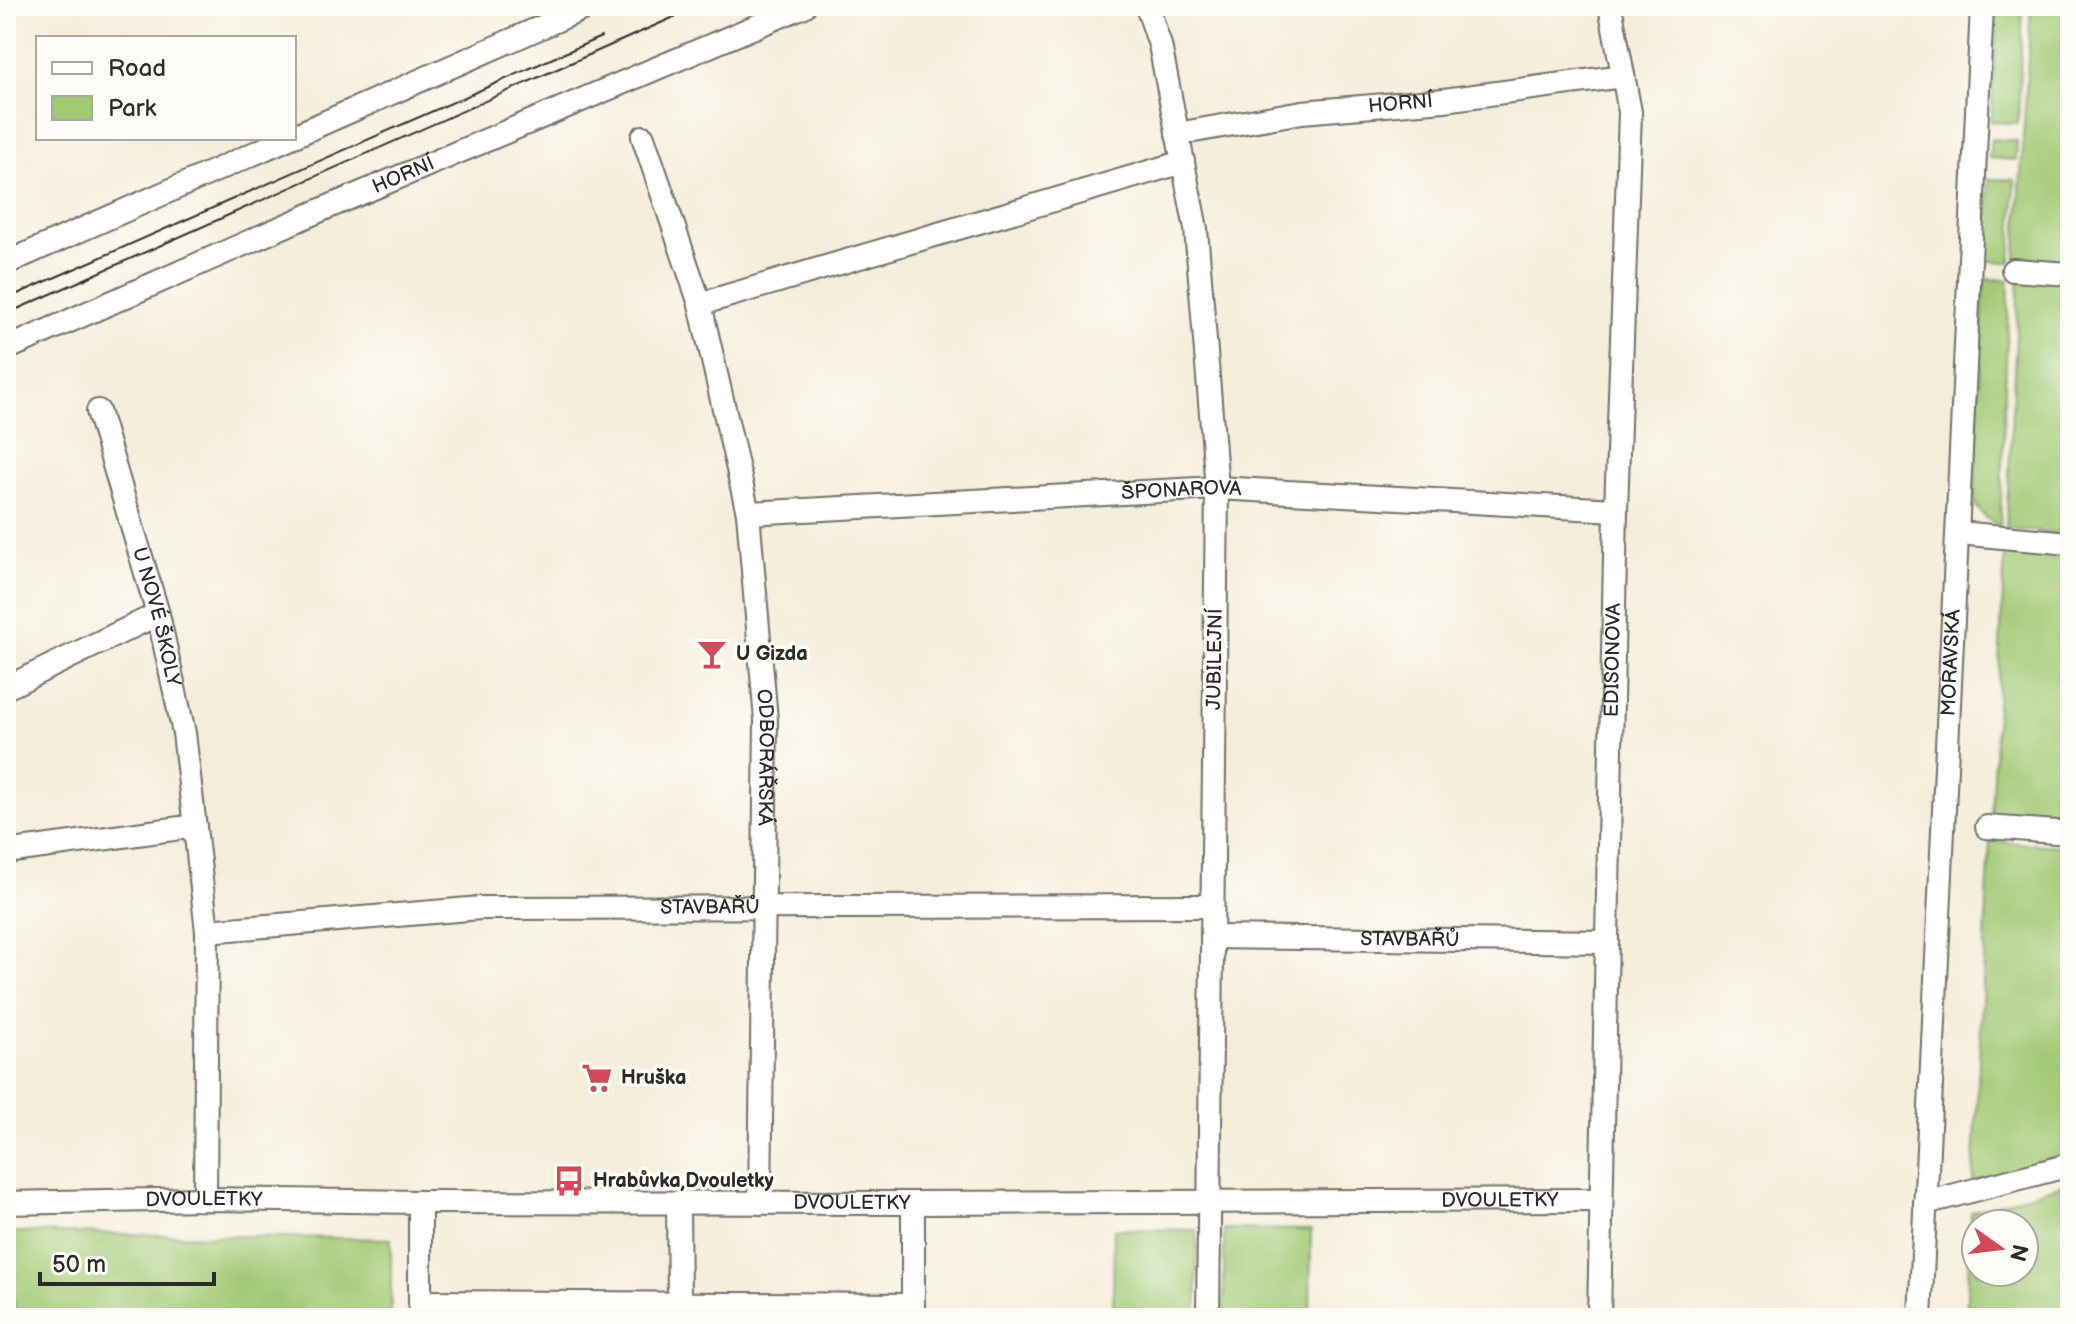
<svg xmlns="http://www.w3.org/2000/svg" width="2076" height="1324" viewBox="0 0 2076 1324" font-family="'Balsamiq Sans',sans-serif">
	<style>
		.green { fill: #a2c974; stroke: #667a50; stroke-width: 2; fill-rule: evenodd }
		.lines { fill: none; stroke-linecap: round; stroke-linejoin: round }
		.minor-casing { stroke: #716f68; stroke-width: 26 }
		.minor { stroke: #fff; stroke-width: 22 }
		.tram { stroke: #2b2b2b; stroke-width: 2 }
		.labels { text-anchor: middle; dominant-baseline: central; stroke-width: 7; stroke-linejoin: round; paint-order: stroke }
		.street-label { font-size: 20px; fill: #2b2b2b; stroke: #fdfcf7 }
		.poi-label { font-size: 20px; font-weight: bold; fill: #2b2b2b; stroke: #fdfcf7; text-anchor: start }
	</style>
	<rect width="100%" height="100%" fill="#fdfcf7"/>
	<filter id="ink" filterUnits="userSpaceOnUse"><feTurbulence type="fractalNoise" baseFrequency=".0125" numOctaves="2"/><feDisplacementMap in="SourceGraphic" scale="16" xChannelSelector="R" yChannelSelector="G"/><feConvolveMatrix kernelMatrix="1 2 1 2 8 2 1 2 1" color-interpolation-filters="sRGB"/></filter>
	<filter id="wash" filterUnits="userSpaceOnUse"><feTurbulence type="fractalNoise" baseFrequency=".006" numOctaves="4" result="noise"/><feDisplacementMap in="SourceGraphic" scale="32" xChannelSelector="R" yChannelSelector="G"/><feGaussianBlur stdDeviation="1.8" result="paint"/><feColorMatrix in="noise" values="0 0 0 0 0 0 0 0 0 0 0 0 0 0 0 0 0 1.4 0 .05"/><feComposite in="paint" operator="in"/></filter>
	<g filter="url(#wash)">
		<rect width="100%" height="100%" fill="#f4edd9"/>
		<g class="green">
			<polygon points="1998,6 2023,6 2018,123 1991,122"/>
			<polygon points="2031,6 2070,6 2070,261 2016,258"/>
			<polygon points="1991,139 2017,141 2016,160 1989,158"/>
			<polygon points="1989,179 2015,180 2011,262 1986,261"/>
			<polygon points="2019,278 2070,282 2070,534 2006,529"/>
			<path d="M1984,279L2009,280L2000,526C1988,521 1980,514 1974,502Z"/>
			<polygon points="2005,553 2070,558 2070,820 1991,814"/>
			<polygon points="1990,841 2070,847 2070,1153 1973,1182"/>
			<path d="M2070,1182V1318H1966L1971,1212ZM1976,1224H2024V1272H1976Z"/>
			<polygon points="1114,1229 1197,1230 1197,1314 1113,1313"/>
			<polygon points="1224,1229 1311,1230 1310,1317 1224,1317"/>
			<polygon points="6,1232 391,1239 391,1318 15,1318 15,1304 6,1304"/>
			<polygon points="590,1311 894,1311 893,1318 590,1318"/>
		</g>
	</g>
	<g filter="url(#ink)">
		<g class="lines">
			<g class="minor-casing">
				<g id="minor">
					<polyline points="1147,6 1160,45 1196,229 1217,488 1208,1318"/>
					<path id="s1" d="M1177,134L1302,112L1444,100L1623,76"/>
					<polyline points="294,136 589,6"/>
					<path id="s2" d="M643,137L700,304L748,513L766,720L760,1203"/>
					<polyline points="6,263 289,138"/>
					<polyline points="2013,270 2070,274"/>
					<polyline points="700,304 1183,162"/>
					<path id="s3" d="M6,349L314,213L804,6"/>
					<path id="s4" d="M98,411L158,614L184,733L207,931L205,1199"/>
					<path id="s5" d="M748,513L1217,488L1616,510"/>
					<polyline points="1958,533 2070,543"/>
					<polyline points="6,688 158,614"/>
					<polyline points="1987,827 2070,833"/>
					<polyline points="6,852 195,826"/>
					<path id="s6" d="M207,931L481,908L1212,906"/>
					<path id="s7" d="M1212,937L1606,942"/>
					<polyline points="420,1202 420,1318"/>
					<path id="s8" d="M6,1203L205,1199L420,1202L913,1203L1600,1200"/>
					<polyline points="678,1203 679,1304"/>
					<polyline points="1925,1203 2070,1165"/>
					<polyline points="420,1302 913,1305"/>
					<polyline points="913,1318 913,1203"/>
					<path id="s9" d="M1599,1318L1616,510L1630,112L1610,6"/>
					<path id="s10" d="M1920,1318L1982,6"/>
				</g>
			</g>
			<use href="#minor" class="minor"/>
			<g class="tram">
				<polyline points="6,299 601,37"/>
				<polyline points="6,314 699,6"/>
			</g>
		</g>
	</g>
	<defs>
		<g id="bar-bare" transform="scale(2.4)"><path d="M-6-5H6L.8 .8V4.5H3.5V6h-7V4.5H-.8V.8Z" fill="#d1495b" stroke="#fdfcf7" stroke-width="2.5" paint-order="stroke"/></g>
		<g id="supermarket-bare" transform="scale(2.4)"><path d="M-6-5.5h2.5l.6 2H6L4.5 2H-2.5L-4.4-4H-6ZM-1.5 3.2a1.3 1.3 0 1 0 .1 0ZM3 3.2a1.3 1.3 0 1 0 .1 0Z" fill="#d1495b" stroke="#fdfcf7" stroke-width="2.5" paint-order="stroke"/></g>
		<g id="bus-bare" transform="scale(2.4)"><path d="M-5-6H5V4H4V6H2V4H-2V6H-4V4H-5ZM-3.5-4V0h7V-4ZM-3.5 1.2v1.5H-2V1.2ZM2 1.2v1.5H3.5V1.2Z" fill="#d1495b" stroke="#fdfcf7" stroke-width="2.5" paint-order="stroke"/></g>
	</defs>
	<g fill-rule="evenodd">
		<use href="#bar-bare" x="712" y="654"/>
		<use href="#supermarket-bare" x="597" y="1078"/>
		<use href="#bus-bare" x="569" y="1181"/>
	</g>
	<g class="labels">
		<g class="street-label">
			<text stroke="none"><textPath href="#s1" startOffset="226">HORNÍ</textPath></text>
			<text stroke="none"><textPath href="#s3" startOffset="434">HORNÍ</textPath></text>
			<text stroke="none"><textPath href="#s5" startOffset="434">ŠPONAROVA</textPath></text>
			<text stroke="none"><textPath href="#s4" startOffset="214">U NOVÉ ŠKOLY</textPath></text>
			<text transform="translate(1215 659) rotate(-89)">JUBILEJNÍ</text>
			<text stroke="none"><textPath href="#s9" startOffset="658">EDISONOVA</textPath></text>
			<text stroke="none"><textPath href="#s10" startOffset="656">MORAVSKÁ</textPath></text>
			<text stroke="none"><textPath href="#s2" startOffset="636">ODBORÁŘSKÁ</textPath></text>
			<text stroke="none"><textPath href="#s6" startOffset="504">STAVBAŘŮ</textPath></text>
			<text stroke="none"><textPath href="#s7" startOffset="198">STAVBAŘŮ</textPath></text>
			<text stroke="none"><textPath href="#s8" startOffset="198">DVOULETKY</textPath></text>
			<text stroke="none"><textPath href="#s8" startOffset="1494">DVOULETKY</textPath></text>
			<text stroke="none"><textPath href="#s8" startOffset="846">DVOULETKY</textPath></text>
		</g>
		<g class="poi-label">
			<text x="736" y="654">U Gizda</text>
			<text x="621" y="1078">Hruška</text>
			<text x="593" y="1181">Hrabůvka,Dvouletky</text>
		</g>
	</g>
	<rect width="2076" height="1324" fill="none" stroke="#fdfcf7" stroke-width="32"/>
	<rect x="36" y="36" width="260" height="104" fill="#fdfcf7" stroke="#a9a8a5" stroke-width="2"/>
	<rect x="52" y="62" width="40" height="12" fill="#ffffff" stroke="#a9a8a5" stroke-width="2"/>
	<text x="108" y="76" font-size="24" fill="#2b2b2b">Road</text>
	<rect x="52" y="96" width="40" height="24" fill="#a2c974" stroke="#a9a8a5" stroke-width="2"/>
	<text x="108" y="116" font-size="24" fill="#2b2b2b">Park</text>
	<g transform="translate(2000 1248) rotate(104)"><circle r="38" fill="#fdfcf7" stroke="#a9a8a5" stroke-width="2"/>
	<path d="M0-6L14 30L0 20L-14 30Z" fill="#d1495b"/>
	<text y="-12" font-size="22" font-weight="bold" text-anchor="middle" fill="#2b2b2b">N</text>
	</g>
	<path d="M40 1272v12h174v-12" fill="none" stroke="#2b2b2b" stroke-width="4"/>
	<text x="52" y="1272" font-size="24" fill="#2b2b2b" stroke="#fdfcf7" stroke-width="6" paint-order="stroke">50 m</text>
</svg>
